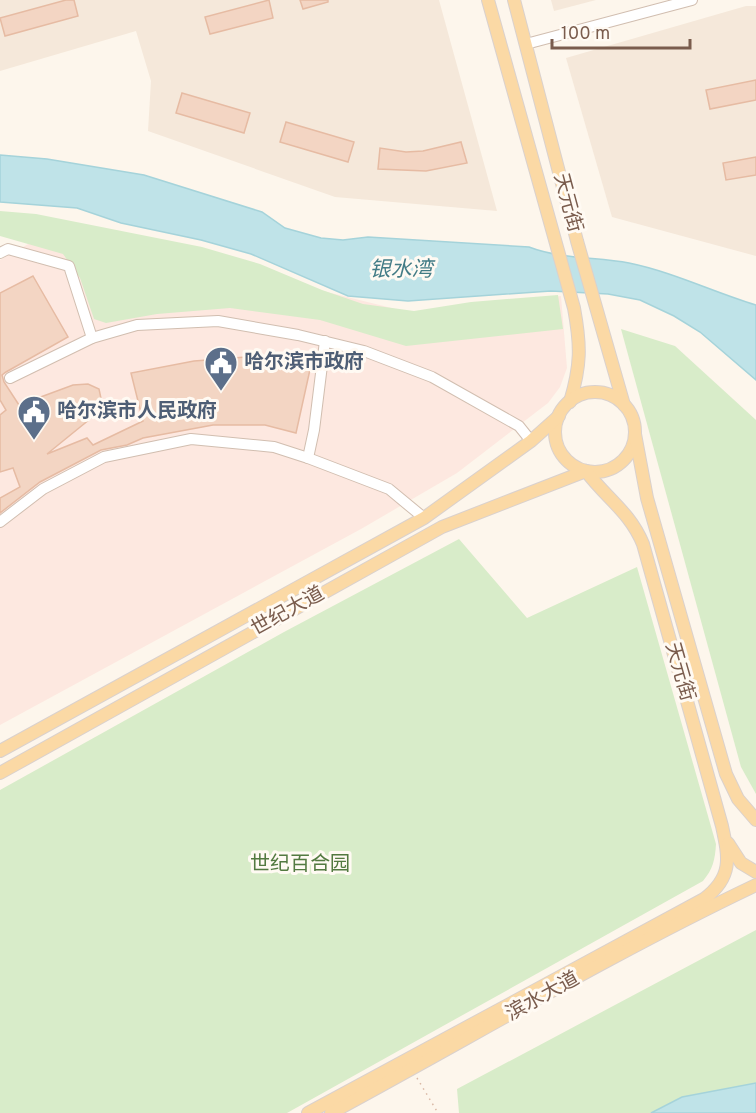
<svg xmlns="http://www.w3.org/2000/svg" width="756" height="1113" viewBox="0 0 756 1113" font-family="Overpass,'Noto Sans SC',sans-serif">
	<style>
		.residential { fill: #f5e8da }
		.commercial { fill: #fde8e0 }
		.green { fill: #d8ecc9 }
		.water { fill: #bfe3e8; stroke: #a5d3da; stroke-width: 1.5 }
		.building { fill: #f3d5c3; stroke: #e6bba3; stroke-width: 1.5 }
		.lines { fill: none; stroke-linecap: round; stroke-linejoin: round }
		.minor-casing { stroke: #d1beb0; stroke-width: 12 }
		.major-casing { stroke: #dad1cd; stroke-width: 14 }
		.path { stroke: #d9b8a5; stroke-width: 1.5; stroke-dasharray: 1.5 4.5; stroke-linecap: butt }
		.minor { stroke: #fff; stroke-width: 10 }
		.major { stroke: #fbd9a5; stroke-width: 12 }
		.labels { text-anchor: middle; dominant-baseline: central; stroke-width: 6; stroke-linejoin: round; paint-order: stroke }
		.street-label { font-size: 20px; fill: #7a5c4d; stroke: #fffaf3 }
		.service-label { font-size: 20px; font-weight: bold; fill: #4e5e75; stroke: #fffaf3; text-anchor: start }
		.park-label { font-size: 20px; fill: #537a41; stroke: #fffaf3 }
		.water-label { font-size: 21px; font-style: italic; fill: #437c86; stroke: #fffaf3 }
	</style>
	<rect width="100%" height="100%" fill="#fdf6ec"/>
	<g class="residential">
		<polygon points="0,0 439,0 497,211 335,197 148,131 151,81 136,31 0,71"/>
		<polygon points="551,0 596,0 554,11"/>
		<polygon points="746,6 756,6 756,256 612,217 566,58"/>
	</g>
	<polygon class="commercial" points="60,226 408,312 561,296 567,368 560,387 548,403 457,473 361,529 0,725 0,260"/>
	<g class="green">
		<polygon points="0,211 36,214 202,247 260,264 322,290 363,304 414,311 471,302 558,295 563,329 406,346 320,320 230,308 157,314 106,323 94,319 80,278 63,254 0,236"/>
		<polygon points="621,329 675,346 756,420 756,794 741,767"/>
		<path d="M459,539L527,618L637,567L716,844C715,860 713,869 703,881L287,1113H0V790L284,632Z"/>
		<polygon points="756,930 756,1083 682,1097 651,1113 459,1113 457,1089"/>
	</g>
	<g class="water">
		<path d="M0,155L47,159L144,175L262,212L285,228L321,238L343,240L368,237L529,247C560,259 596,257 629,263C673,272 713,292 756,305V380L700,332L674,316L640,300L608,294L551,291L408,301L348,296L251,254L201,240L121,223L77,208L0,202Z"/>
		<polygon points="756,1083 756,1113 651,1113 682,1097"/>
	</g>
	<g class="building">
		<polygon points="66,0 74,0 78,16 5,36 0,18"/>
		<polygon points="269,0 273,18 210,34 205,17"/>
		<polygon points="300,0 328,0 328,2 303,9"/>
		<polygon points="756,80 756,100 710,109 706,90"/>
		<polygon points="182,93 250,113 244,133 176,113"/>
		<polygon points="286,122 354,142 348,162 280,142"/>
		<polygon points="461,142 467,163 426,171 378,169 380,148 406,152 423,151"/>
		<polygon points="756,157 756,175 726,180 723,163"/>
		<polygon points="33,276 68,337 6,372 2,375 4,382 19,405 73,385 88,384 99,389 102,403 90,419 47,454 87,438 93,445 143,421 131,373 194,361 258,356 311,365 296,433 265,425 213,425 143,438 127,445 101,450 40,482 0,513 0,498 20,487 13,468 0,472 0,415 6,410 0,400 0,293"/>
	</g>
	<g class="lines">
		<g class="minor-casing">
			<g id="minor">
				<polyline points="526,44 692,0"/>
				<polyline points="0,253 8,249 69,266 92,338"/>
				<polyline points="10,378 92,338 137,325 218,321 298,335 364,351 432,377 519,426 531,441"/>
				<polyline points="308,458 314,430 325,341"/>
				<polyline points="0,522 43,489 104,457 191,439 274,447 308,458 389,489 424,518"/>
			</g>
		</g>
		<g class="major-casing">
			<g id="major">
				<path d="M488,0L574,308C581,346 581,365 570,402"/>
				<polyline points="514,0 577,241 624,405"/>
				<circle cx="595" cy="432" r="40"/>
				<polyline points="635,434 647,498 726,774 738,799 756,820"/>
				<polyline points="0,751 424,518 531,441 559,416"/>
				<path d="M0,773L442,527L586,471C606,498 630,512 643,544L722,826C729,858 733,877 704,899L308,1113"/>
				<polyline points="728,843 741,863 756,872"/>
				<path d="M331,1113C472,1037 611,954 756,885"/>
			</g>
		</g>
		<polyline class="path" points="417,1078 438,1113"/>
		<use href="#minor" class="minor"/>
		<use href="#major" class="major"/>
	</g>
	<defs>
		<g id="civic-pin" transform="scale(1.725)"><path d="M0 17L-7.5 6A9.5 9.5 0 1 1 7.5 6Z" fill="#5c6f8a" stroke="#fffaf3"/><path d="M-.6-6.5H3V-4.5H.6V-3L4-1V1h2V6H-6V1h2V-1L-.6-3ZM-1.2 2.5V6h2.4V2.5Z" fill="#fff"/></g>
	</defs>
	<g fill-rule="evenodd">
		<use href="#civic-pin" x="221" y="363"/>
		<use href="#civic-pin" x="34" y="412"/>
	</g>
	<g class="labels">
		<g class="street-label">
			<text transform="translate(567 203) rotate(75)">天元街</text>
			<text transform="translate(288 612) rotate(-29)">世纪大道</text>
			<text transform="translate(679 672) rotate(74)">天元街</text>
			<text transform="translate(543 997) rotate(-29)">滨水大道</text>
		</g>
		<g class="service-label">
			<text x="244" y="363">哈尔滨市政府</text>
			<text x="57" y="412">哈尔滨市人民政府</text>
		</g>
		<g class="park-label">
			<text x="300" y="865">世纪百合园</text>
		</g>
		<g class="water-label">
			<text x="401" y="270">银水湾</text>
		</g>
	</g>
	<path d="M552 39v9h138v-9" fill="none" stroke="#7a5c4d" stroke-width="3"/>
	<text x="561" y="39" font-size="18" fill="#7a5c4d" stroke="#fffaf3" stroke-width="4.5" paint-order="stroke">100 m</text>
</svg>
